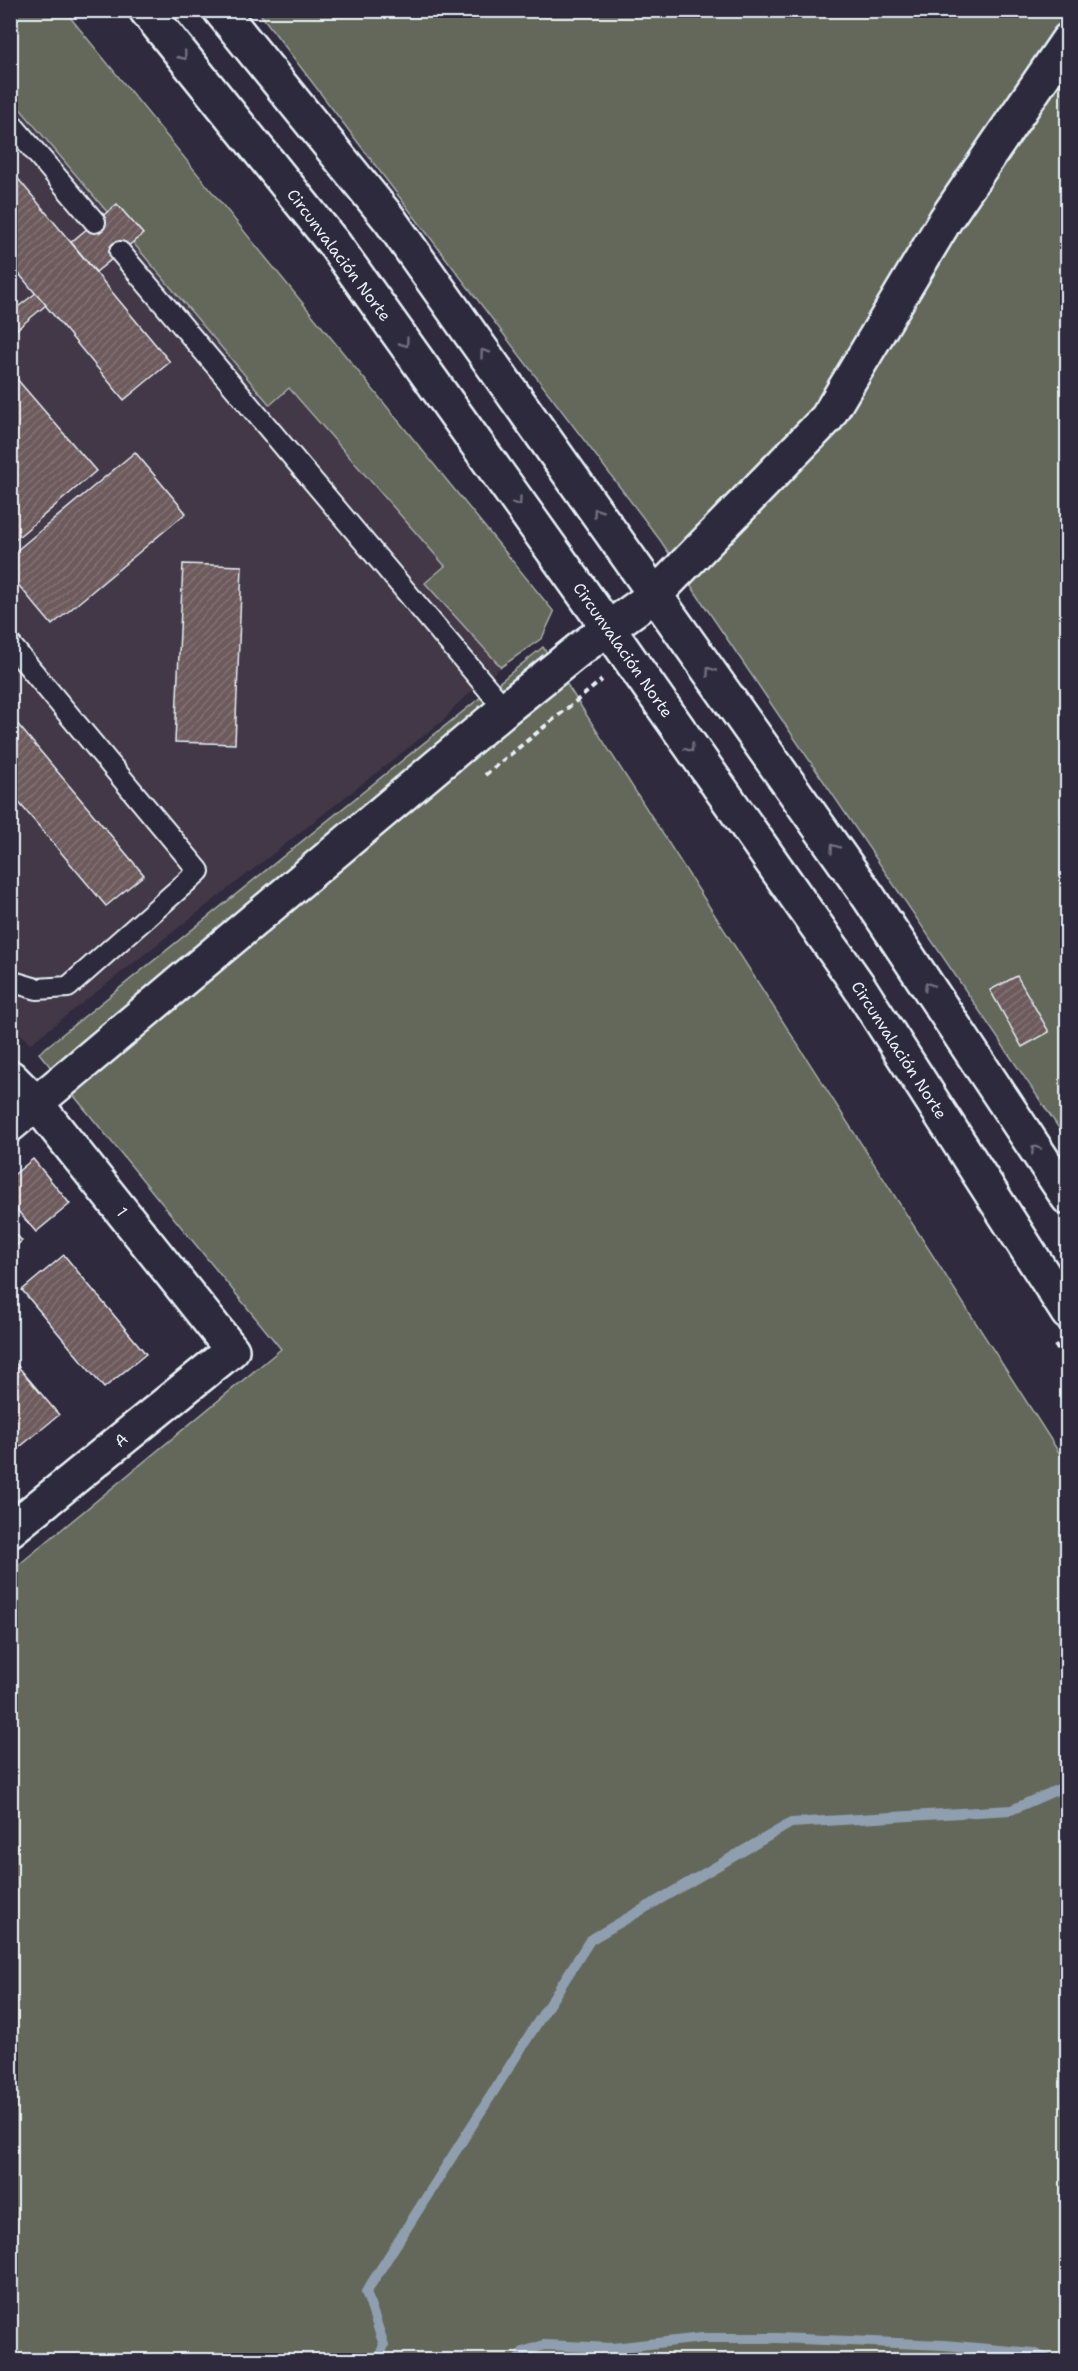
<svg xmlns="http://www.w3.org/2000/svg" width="1078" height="2371" viewBox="0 0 1078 2371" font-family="'Shantell Sans',sans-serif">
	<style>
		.built { fill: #423846 }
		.grass { fill: #63685a; stroke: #a6aca9; stroke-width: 1.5 }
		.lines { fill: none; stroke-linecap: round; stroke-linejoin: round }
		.stream { stroke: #8f9faf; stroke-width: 10 }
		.building { fill: url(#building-hatch); stroke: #e8f1f8; stroke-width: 1.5 }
		.service-casing { stroke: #e8f1f8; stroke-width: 24 }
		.minor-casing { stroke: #e8f1f8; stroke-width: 38 }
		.trunk-casing { stroke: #e8f1f8; stroke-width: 38 }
		.path { stroke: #e8f1f8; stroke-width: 4; stroke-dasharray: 6 4.5; stroke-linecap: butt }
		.service { stroke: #2f2a3d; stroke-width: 20 }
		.minor { stroke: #2f2a3d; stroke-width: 33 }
		.trunk { stroke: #2f2a3d; stroke-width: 33 }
		.oneway { stroke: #70707e }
		.labels { text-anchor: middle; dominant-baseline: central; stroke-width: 4.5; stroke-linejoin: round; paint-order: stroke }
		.street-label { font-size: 16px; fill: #e8f1f8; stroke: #2f2a3d }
	</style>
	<defs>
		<pattern id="building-hatch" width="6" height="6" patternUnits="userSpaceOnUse" patternTransform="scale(1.5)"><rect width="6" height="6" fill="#6d5a5b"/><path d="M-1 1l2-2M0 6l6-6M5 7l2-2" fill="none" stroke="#827273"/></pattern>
	</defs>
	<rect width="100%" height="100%" fill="#2f2a3d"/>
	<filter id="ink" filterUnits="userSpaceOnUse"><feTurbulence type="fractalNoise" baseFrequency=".0167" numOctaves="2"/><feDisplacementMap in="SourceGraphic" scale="12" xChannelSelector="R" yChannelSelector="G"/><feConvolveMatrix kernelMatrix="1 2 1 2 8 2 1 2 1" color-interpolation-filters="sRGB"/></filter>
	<g filter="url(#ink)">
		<polygon class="built" points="10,11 65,11 554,612 542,638 501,667 456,705 445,719 30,1044 10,1022"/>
		<g class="grass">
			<polygon points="10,11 65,11 554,612 542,638 501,667 425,583 445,566 289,388 270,405 11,98"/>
			<polygon points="258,11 1067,11 1067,1140 660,540"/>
			<polygon points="543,647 1067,1465 1067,2360 11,2360 11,1571 281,1349 39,1053"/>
		</g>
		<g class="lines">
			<g class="stream">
				<polyline points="378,2360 384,2345 366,2292 590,1940 791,1823 1011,1810 1068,1785"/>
				<polyline points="518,2360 523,2352 544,2345 613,2348 702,2338 777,2338 944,2345 1033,2353 1050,2360"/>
			</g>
		</g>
		<g class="building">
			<polygon points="10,169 170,362 124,400 10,263"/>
			<polygon points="117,204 143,234 96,272 71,242"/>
			<polygon points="36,293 46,305 10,335 10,313"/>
			<polygon points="10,371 96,471 10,544"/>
			<polygon points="135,452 186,513 52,625 10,575 10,556"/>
			<polygon points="183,564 242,566 235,744 175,742"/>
			<polygon points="10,715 144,875 106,906 10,792"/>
			<polygon points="1017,976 1049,1032 1022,1047 990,990"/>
			<polygon points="33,1159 70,1204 36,1232 10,1202 10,1178"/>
			<polygon points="10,1227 22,1241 10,1251"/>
			<polygon points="64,1255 146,1354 104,1388 22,1290"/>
			<polygon points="10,1357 59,1415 10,1455"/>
		</g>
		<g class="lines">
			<g class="service-casing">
				<g id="service">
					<polyline points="10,122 95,222"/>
					<polyline points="120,252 505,709"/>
					<polyline points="10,644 199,871 68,987 37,989 10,981"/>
				</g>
			</g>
			<g class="minor-casing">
				<g id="minor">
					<polyline points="10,1077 36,1103 232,1350 10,1530"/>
					<polyline points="10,1125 505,709 581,648 656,594 827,418 946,219 1068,40"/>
				</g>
			</g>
			<g class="trunk-casing">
				<g id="trunk">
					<polyline points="146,10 335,245 608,628 858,985 1068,1313"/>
					<polyline points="220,10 390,220 868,896 1068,1198"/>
				</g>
			</g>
			<g class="path">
				<polyline points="485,775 602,680"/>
				<polyline points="1055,1345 1068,1365"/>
			</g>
			<use href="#service" class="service"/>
			<use href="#minor" class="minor"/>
			<use href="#trunk" class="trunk"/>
		</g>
		<defs><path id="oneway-chevron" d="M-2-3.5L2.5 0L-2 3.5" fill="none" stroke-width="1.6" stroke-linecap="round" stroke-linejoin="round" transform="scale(1.5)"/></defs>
		<g class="oneway">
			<use href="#oneway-chevron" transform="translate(183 56) rotate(51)"/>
			<use href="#oneway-chevron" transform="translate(405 343) rotate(54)"/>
			<use href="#oneway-chevron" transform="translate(484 353) rotate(-125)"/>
			<use href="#oneway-chevron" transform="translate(518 502) rotate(54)"/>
			<use href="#oneway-chevron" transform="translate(597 512) rotate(-125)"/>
			<use href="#oneway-chevron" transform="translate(710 671) rotate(-125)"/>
			<use href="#oneway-chevron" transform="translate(690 748) rotate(55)"/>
			<use href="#oneway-chevron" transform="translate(834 848) rotate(-125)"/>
			<use href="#oneway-chevron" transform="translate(928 986) rotate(-123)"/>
			<use href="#oneway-chevron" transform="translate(1035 1149) rotate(-123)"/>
		</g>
	</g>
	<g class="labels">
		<g class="street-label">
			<text transform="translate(339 255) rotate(53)">Circunvalación Norte</text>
			<text transform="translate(623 650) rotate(55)">Circunvalación Norte</text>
			<text transform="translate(899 1050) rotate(57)">Circunvalación Norte</text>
			<text transform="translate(122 1212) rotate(51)">1</text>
			<text transform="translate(121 1440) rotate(-39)">A</text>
		</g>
	</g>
	<rect width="1078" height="2371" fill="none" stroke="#2f2a3d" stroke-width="36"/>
	<rect x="18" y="18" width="1042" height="2335" fill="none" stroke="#e8f1f8" stroke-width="2" filter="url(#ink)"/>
</svg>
